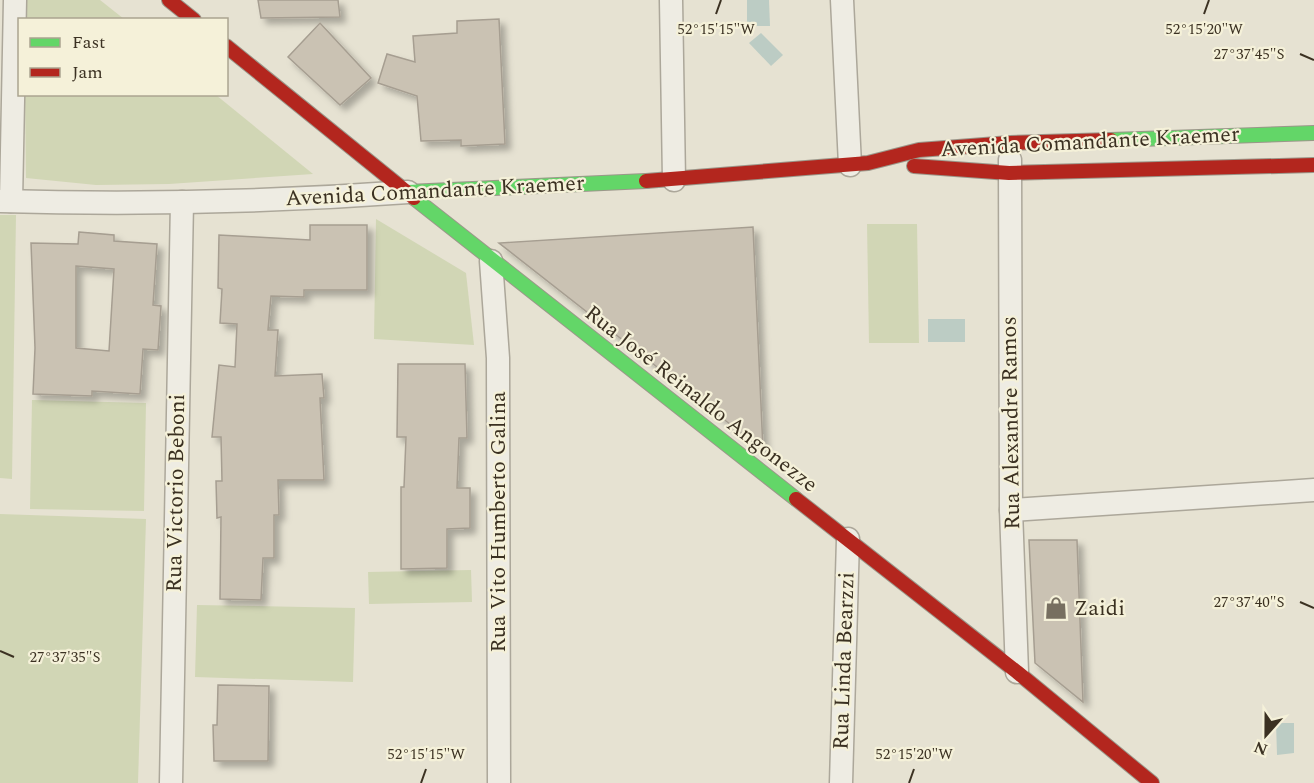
<svg xmlns="http://www.w3.org/2000/svg" width="1314" height="783" viewBox="0 0 1314 783" font-family="Spectral,serif">
	<style>
		.green { fill: #d1d6b5 }
		.water { fill: #bcccc4 }
		.building { fill: #cac2b3; stroke: #a69e91; stroke-width: 1.5; fill-rule: evenodd; filter: url(#shadow) }
		.lines { fill: none; stroke-linecap: round; stroke-linejoin: round }
		.street-casing { stroke: #aca79a; stroke-width: 25 }
		.fast-casing { stroke: #9b978a; stroke-width: 16 }
		.jam-casing { stroke: #9b978a; stroke-width: 16 }
		.street { stroke: #eeece3; stroke-width: 22 }
		.fast { stroke: #63d668; stroke-width: 14 }
		.jam { stroke: #b3261e; stroke-width: 14 }
		.ticks { fill: none; stroke: #3b3122; stroke-width: 2 }
		.labels { text-anchor: middle; dominant-baseline: central; stroke-width: 4.5; stroke-linejoin: round; paint-order: stroke }
		.street-label { font-size: 22px; fill: #3b3122; stroke: #f5f1d9 }
		.poi-label { font-size: 22px; fill: #3b3122; stroke: #f5f1d9; text-anchor: start }
		.ticks-label { font-size: 15px; text-anchor: middle; fill: #3b3122; stroke: #f5f1d9; stroke-width: 4.5; stroke-linejoin: round; paint-order: stroke }
	</style>
	<defs>
		<filter id="shadow"><feDropShadow dx="5.5" dy="5.5" stdDeviation="3" flood-color="#0004"/></filter>
	</defs>
	<rect width="100%" height="100%" fill="#e6e2d2"/>
	<g class="green">
		<polygon points="25,0 100,0 124,19 25,19"/>
		<polygon points="25,95 216,95 313,174 169,184 96,185 26,178"/>
		<polygon points="0,215 16,215 12,479 0,478"/>
		<polygon points="376,219 466,273 474,345 374,339"/>
		<polygon points="867,224 917,224 919,343 869,343"/>
		<polygon points="32,400 146,403 144,511 30,509"/>
		<polygon points="0,514 146,519 138,783 0,783"/>
		<polygon points="471,570 472,602 369,604 368,572"/>
		<polygon points="197,605 355,608 353,682 195,677"/>
	</g>
	<g class="water">
		<polygon points="747,0 769,0 770,26 747,26"/>
		<polygon points="761,33 783,55 771,66 749,43"/>
		<rect x="928" y="319" width="37" height="23"/>
		<polygon points="1276,723 1294,723 1294,753 1277,755"/>
	</g>
	<g class="building">
		<polygon points="258,0 338,0 340,17 261,18"/>
		<polygon points="499,19 505,144 461,146 461,140 421,141 417,96 378,83 387,54 415,62 413,36 457,33 457,21"/>
		<polygon points="320,23 371,78 340,105 288,57"/>
		<polygon points="310,225 367,225 367,290 304,290 304,297 271,296 268,330 278,330 275,376 322,374 324,398 320,398 324,480 278,480 279,515 274,515 274,558 263,558 261,600 220,599 221,517 217,518 216,481 222,481 221,437 212,437 219,365 235,367 237,324 220,323 222,289 218,288 219,235 310,240"/>
		<polygon points="753,227 763,450 499,243"/>
		<path d="M79,232L114,235V241L157,244L153,305L161,306L158,350L143,349L140,394L92,391V396L33,394L35,348L31,243L78,244ZM76,266L114,269L109,351L76,348Z"/>
		<polygon points="398,364 465,364 467,438 459,438 457,488 470,488 470,528 447,529 447,568 401,569 401,487 404,487 406,437 397,437"/>
		<polygon points="1029,540 1077,540 1083,702 1035,663"/>
		<polygon points="218,685 269,686 268,761 214,761 213,725 217,725"/>
	</g>
	<g class="lines">
		<g class="street-casing">
			<g id="street">
				<polyline points="671,0 674,180"/>
				<polyline points="842,0 850,165"/>
				<polyline points="1010,160 1011,510 1017,672"/>
				<path d="M0,201C136,205 272,202 408,192"/>
				<polyline points="11,201 15,0"/>
				<polyline points="491,261 498,358 499,783"/>
				<polyline points="1011,510 1314,490"/>
				<polyline points="171,783 182,202"/>
				<polyline points="841,783 848,539"/>
			</g>
		</g>
		<g class="fast-casing">
			<g id="fast">
				<polyline points="1111,140 1314,133"/>
				<polyline points="408,192 646,181"/>
				<polyline points="414,198 796,499"/>
			</g>
		</g>
		<g class="jam-casing">
			<g id="jam">
				<polyline points="169,0 194,20"/>
				<polyline points="226,46 414,198"/>
				<polyline points="914,166 1009,173 1314,165"/>
				<polyline points="646,181 868,163 919,150 1010,143 1111,140"/>
				<polyline points="796,499 1017,672 1152,783"/>
			</g>
		</g>
		<use href="#street" class="street"/>
		<use href="#fast" class="fast"/>
		<use href="#jam" class="jam"/>
	</g>
	<path class="ticks" d="M716,14L721,0M1204,14L1209,0M1300,54L1314,60M1300,602L1314,608M0,651L14,657M421,783L426,769M909,783L914,769"/>
	<defs>
		<g id="shop-bare" transform="scale(1.8)"><path d="M-5-2.5h2.3a2.7 3.5 0 0 1 5.4 0H5L5.5 6h-11ZM-1.5-2.5h3a1.5 2.3 0 0 0-3 0Z" fill="#776f60" stroke="#f5f1d9" stroke-width="2.5" paint-order="stroke"/></g>
	</defs>
	<g fill-rule="evenodd">
		<use href="#shop-bare" x="1056" y="608"/>
	</g>
	<g class="labels">
		<g class="street-label">
			<text transform="translate(1090 142) rotate(-3)">Avenida Comandante Kraemer</text>
			<text transform="translate(435 191) rotate(-3)">Avenida Comandante Kraemer</text>
			<text transform="translate(701 399) rotate(38)">Rua José Reinaldo Angonezze</text>
			<text transform="translate(1011 423) rotate(-91)">Rua Alexandre Ramos</text>
			<text transform="translate(176 493) rotate(-89)">Rua Victorio Beboni</text>
			<text transform="translate(498 522) rotate(-90)">Rua Vito Humberto Galina</text>
			<text transform="translate(844 661) rotate(-88)">Rua Linda Bearzzi</text>
		</g>
		<g class="poi-label">
			<text x="1074" y="608">Zaidi</text>
		</g>
	</g>
	<g class="ticks-label">
		<text x="1204" y="34">52°15'20"W</text>
		<text x="716" y="34">52°15'15"W</text>
		<text x="1249" y="59">27°37'45"S</text>
		<text x="1249" y="607">27°37'40"S</text>
		<text x="65" y="662">27°37'35"S</text>
		<text x="426" y="759">52°15'15"W</text>
		<text x="914" y="759">52°15'20"W</text>
	</g>
	<rect x="18" y="18" width="210" height="78" fill="#f5f1d9" stroke="#aba490" stroke-width="1.5"/>
	<rect x="30" y="38" width="30" height="9" fill="#63d668" stroke="#aba490" stroke-width="1.5"/>
	<text x="72" y="48" font-size="18" fill="#3b3122">Fast</text>
	<rect x="30" y="68" width="30" height="9" fill="#b3261e" stroke="#aba490" stroke-width="1.5"/>
	<text x="72" y="78" font-size="18" fill="#3b3122">Jam</text>
	<g transform="translate(1266 735) rotate(201)" stroke="#f5f1d9" stroke-width="4.5" paint-order="stroke">
	<path d="M0-4.5L10 22L0 15L-10 22Z" fill="#3b3122"/>
	<text y="-9" font-size="16" font-weight="bold" text-anchor="middle" fill="#3b3122">N</text>
	</g>
</svg>
